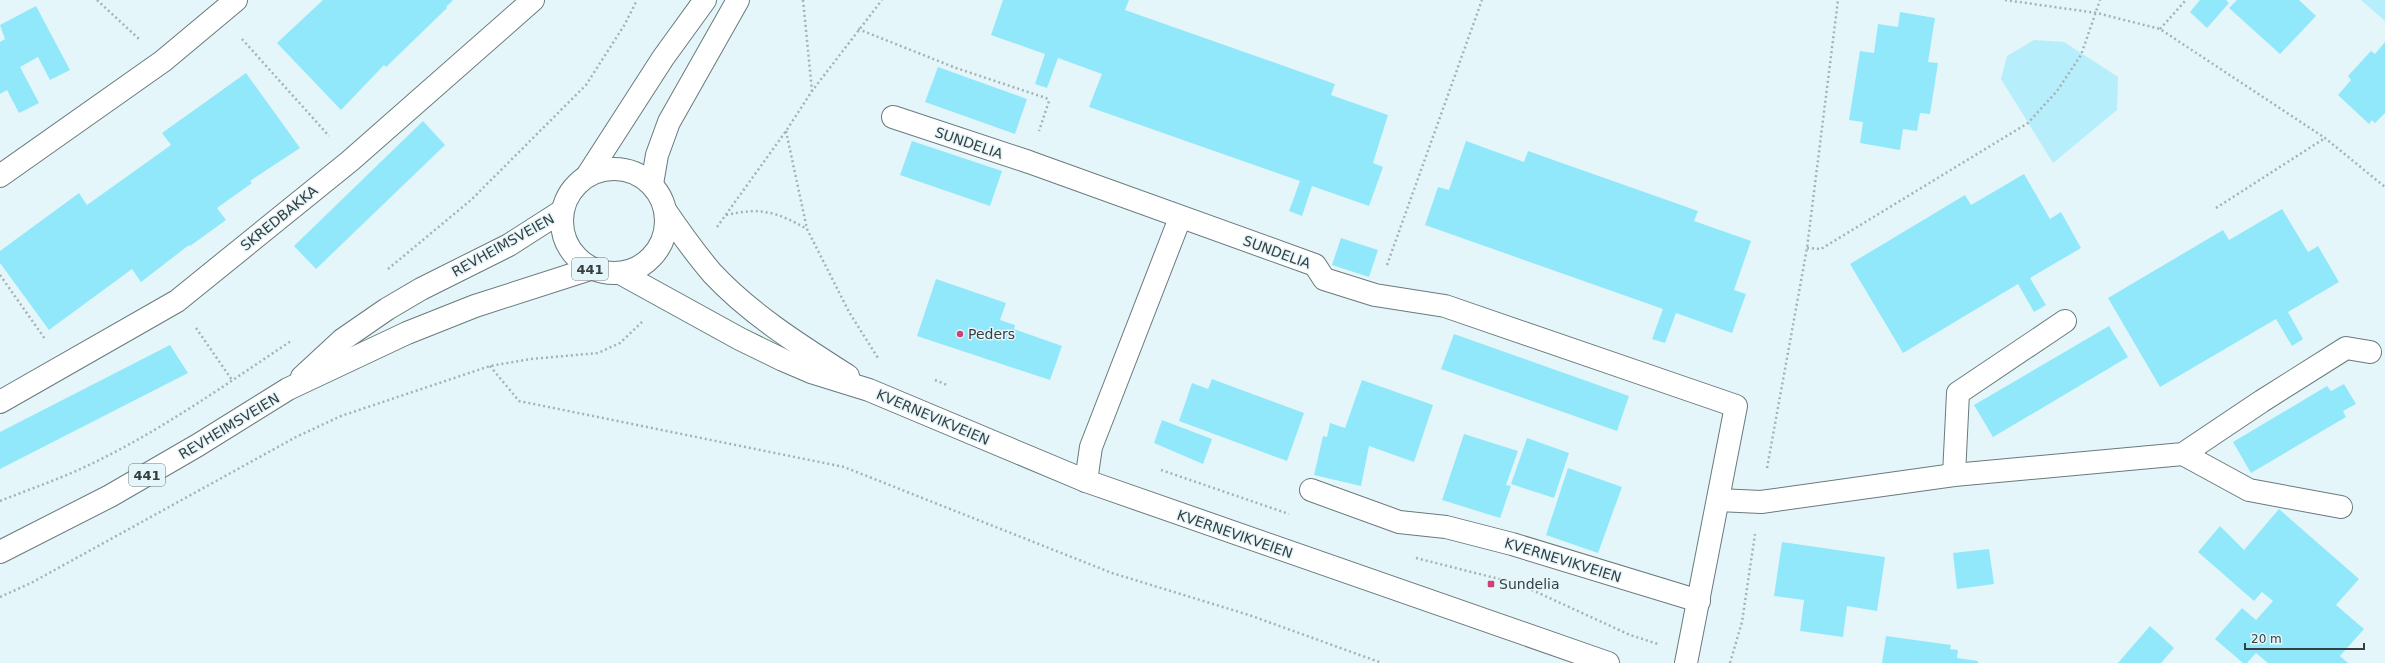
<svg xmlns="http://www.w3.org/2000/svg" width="2385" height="663" viewBox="0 0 2385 663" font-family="'DejaVu Sans',sans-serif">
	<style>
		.green { fill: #b6eefb }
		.building { fill: #92e8fb }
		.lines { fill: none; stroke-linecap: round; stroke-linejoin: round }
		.minor-casing { stroke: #697a7d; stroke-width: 24 }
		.major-casing { stroke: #697a7d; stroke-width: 24 }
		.path { stroke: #a4b2b5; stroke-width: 2.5; stroke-dasharray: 2 3; stroke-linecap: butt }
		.minor { stroke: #fff; stroke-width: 22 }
		.major { stroke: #fff; stroke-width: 22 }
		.poi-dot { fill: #cf4273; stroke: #e4f6fa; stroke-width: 1.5 }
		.labels { text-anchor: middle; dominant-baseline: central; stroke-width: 3; stroke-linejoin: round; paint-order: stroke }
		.shield { fill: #e4f6fa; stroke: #6b7578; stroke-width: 1 }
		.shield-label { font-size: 13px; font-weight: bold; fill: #373e40 }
		.street-label { font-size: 14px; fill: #373e40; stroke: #e4f6fa }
		.poi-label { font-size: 14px; fill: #373e40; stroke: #e4f6fa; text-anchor: start }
	</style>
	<rect width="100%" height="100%" fill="#e4f6fa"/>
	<g class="green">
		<polygon points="2361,0 2385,0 2385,21"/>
		<polygon points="2034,40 2064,42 2118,77 2117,110 2053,163 2001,79 2007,56"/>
	</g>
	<g class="building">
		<polygon points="323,0 453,0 446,7 447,8 386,67 384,65 341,110 277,43"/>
		<polygon points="1003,0 1129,0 1125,10 1335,84 1331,95 1388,115 1373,163 1383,167 1369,206 1312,186 1302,216 1289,211 1300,181 1089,107 1102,74 1058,58 1047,88 1035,84 1045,54 991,35"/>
		<polygon points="2200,0 2226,0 2229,3 2207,28 2190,12"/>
		<polygon points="2237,0 2299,0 2316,16 2280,54 2229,8"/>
		<polygon points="36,6 70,70 50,80 38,57 20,67 39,103 19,113 7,90 0,94 0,42 5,39 0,25"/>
		<polygon points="1900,12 1935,18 1928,62 1938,63 1930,114 1920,113 1917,131 1903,129 1900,150 1860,143 1863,122 1849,120 1860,51 1874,53 1878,24 1898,27"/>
		<polygon points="2385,42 2385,113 2375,123 2372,120 2369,124 2338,95 2351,80 2348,76 2371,51 2375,54"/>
		<polygon points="938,67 1027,99 1015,134 925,102"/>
		<polygon points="246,73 300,148 250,181 252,183 217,208 226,220 190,246 189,245 141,282 132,269 49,330 0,263 0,251 79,193 87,205 171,145 162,133"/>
		<polygon points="423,121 445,145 316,269 294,246"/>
		<polygon points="912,141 1002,171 990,206 900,175"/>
		<polygon points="1466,141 1524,162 1528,151 1698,211 1694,221 1751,241 1734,290 1746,294 1732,333 1676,313 1665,343 1652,339 1663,309 1425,225 1438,187 1449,190"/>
		<polygon points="2024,174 2050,219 2061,212 2081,248 2030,278 2046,305 2034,312 2018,284 1903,353 1850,264 1965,195 1971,205"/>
		<polygon points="2282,209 2308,252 2318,246 2339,282 2288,312 2303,339 2292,346 2276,319 2160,387 2108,298 2223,230 2229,240"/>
		<polygon points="1341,238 1378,250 1369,277 1332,265"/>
		<polygon points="936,279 1006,303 1000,320 1015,325 1014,329 1062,346 1050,380 917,336"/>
		<polygon points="2109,326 2128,357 1993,437 1974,405"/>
		<polygon points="1454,334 1629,396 1617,431 1441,369"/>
		<polygon points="170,345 188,373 0,469 0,432"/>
		<polygon points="1212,379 1304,413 1287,461 1179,421 1192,383 1208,389"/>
		<polygon points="1362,380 1433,405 1414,462 1369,446 1361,486 1314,475 1323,436 1327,437 1330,423 1345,428"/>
		<polygon points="2344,384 2356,404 2343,411 2346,417 2251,473 2233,442 2327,386 2331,391"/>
		<polygon points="1162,420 1212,439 1203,464 1154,443"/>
		<polygon points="1464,434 1518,451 1506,485 1511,486 1500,518 1442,500"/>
		<polygon points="1527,438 1569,453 1554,498 1511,484"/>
		<polygon points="1568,468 1622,487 1598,553 1546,535"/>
		<polygon points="2279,509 2359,579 2336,605 2364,629 2340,656 2348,663 2268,663 2256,653 2247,663 2243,663 2215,639 2242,608 2256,620 2273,601 2262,592 2254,601 2198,552 2220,526 2244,550"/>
		<polygon points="1782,542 1885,557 1877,611 1847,606 1843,637 1800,631 1804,600 1774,596"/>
		<polygon points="1989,549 1994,584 1957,589 1953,553"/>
		<polygon points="2150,626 2174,648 2161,663 2118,663"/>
		<polygon points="1886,636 1951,645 1950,649 1958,650 1957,658 1978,661 1978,663 1882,663"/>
	</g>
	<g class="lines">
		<g class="minor-casing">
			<g id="minor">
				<polyline points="893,117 1029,162 1315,265 1324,279 1375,295 1445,306 1736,406 1686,663"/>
				<polyline points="0,176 163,61 236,0"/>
				<polyline points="0,402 177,301 350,161 533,0"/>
				<polyline points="2183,454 2249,490 2341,507"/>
				<polyline points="1954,475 1958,393 2065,321"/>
				<polyline points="1086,481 1091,447 1180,218"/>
				<polyline points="1311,490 1399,522 1446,527 1512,544 1699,601"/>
				<polyline points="1718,500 1761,502 1954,475 2183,454 2262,401 2346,348 2370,352"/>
			</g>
		</g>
		<g class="major-casing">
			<g id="major">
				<circle cx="614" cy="221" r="52"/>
				<polyline points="587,176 663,58 705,0"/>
				<polyline points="652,184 657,155 669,122 738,0"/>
				<path d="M665,210C680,232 695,253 712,273C750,314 801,346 848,376"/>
				<polyline points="622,274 740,339 783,360 811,372 869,390 1086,481 1608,663"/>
				<polyline points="302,377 342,340 387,309 421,289 509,245 562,211"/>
				<polyline points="0,552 110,496 198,445 288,389 407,333 475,306 590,269"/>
			</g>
		</g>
		<g class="path">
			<polyline points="97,0 139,39"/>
			<polyline points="803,0 812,91"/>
			<polyline points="2005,0 2097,13 2160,29 2325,138 2385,187"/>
			<polyline points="858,29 956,68 1046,98 1049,101 1039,131"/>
			<polyline points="2160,29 2186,0"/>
			<polyline points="242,39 329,136"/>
			<polyline points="786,131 807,229 849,312 878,358"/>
			<polyline points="2216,208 2325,138"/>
			<path d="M726,215C761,207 777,212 807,229"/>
			<polyline points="717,227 786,131 812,91 882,0"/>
			<polyline points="1807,248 1821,249 2028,123 2057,91 2081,55 2100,0"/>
			<polyline points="1387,265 1482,0"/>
			<polyline points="388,269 471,200 586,85 625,24 637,0"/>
			<polyline points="0,275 45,339"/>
			<polyline points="196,328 232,380"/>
			<polyline points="490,366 519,401 844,467 1112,573 1249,615 1382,663"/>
			<polyline points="935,380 947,385"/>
			<polyline points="1767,468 1807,248 1838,0"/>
			<polyline points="1161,470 1289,514"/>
			<path d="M0,501C25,491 51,482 76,471C152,437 222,387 291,341"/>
			<polyline points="1416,558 1519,584 1630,635 1658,644"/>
			<polyline points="0,597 31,583 296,437 341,416 490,366 531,359 598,353 620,343 642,322"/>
			<polyline points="1730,663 1742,622 1755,534"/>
		</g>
		<use href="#minor" class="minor"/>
		<use href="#major" class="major"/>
	</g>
	<g class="poi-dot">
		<circle cx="960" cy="334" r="4"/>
		<rect x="1487" y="580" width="8" height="8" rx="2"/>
	</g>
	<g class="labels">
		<g class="shield">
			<rect x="572" y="258" width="36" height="22" rx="3"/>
			<rect x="129" y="464" width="36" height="22" rx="3"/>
		</g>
		<g class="shield-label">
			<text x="590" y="269">441</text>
			<text x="147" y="475">441</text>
		</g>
		<g class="street-label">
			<text transform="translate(969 143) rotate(19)">SUNDELIA</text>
			<text transform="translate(279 218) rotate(-39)">SKREDBAKKA</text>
			<text transform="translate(503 245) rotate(-29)">REVHEIMSVEIEN</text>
			<text transform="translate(1277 252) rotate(20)">SUNDELIA</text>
			<text transform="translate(933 417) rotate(23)">KVERNEVIKVEIEN</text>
			<text transform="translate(229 426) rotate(-31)">REVHEIMSVEIEN</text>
			<text transform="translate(1235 534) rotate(19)">KVERNEVIKVEIEN</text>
			<text transform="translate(1563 560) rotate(17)">KVERNEVIKVEIEN</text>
		</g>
		<g class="poi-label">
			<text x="968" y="334">Peders</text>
			<text x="1499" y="584">Sundelia</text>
		</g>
	</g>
	<path d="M2245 643v6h119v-6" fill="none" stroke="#373e40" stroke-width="2"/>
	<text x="2251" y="643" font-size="12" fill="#373e40" stroke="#e4f6fa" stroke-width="3" paint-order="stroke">20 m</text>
</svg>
